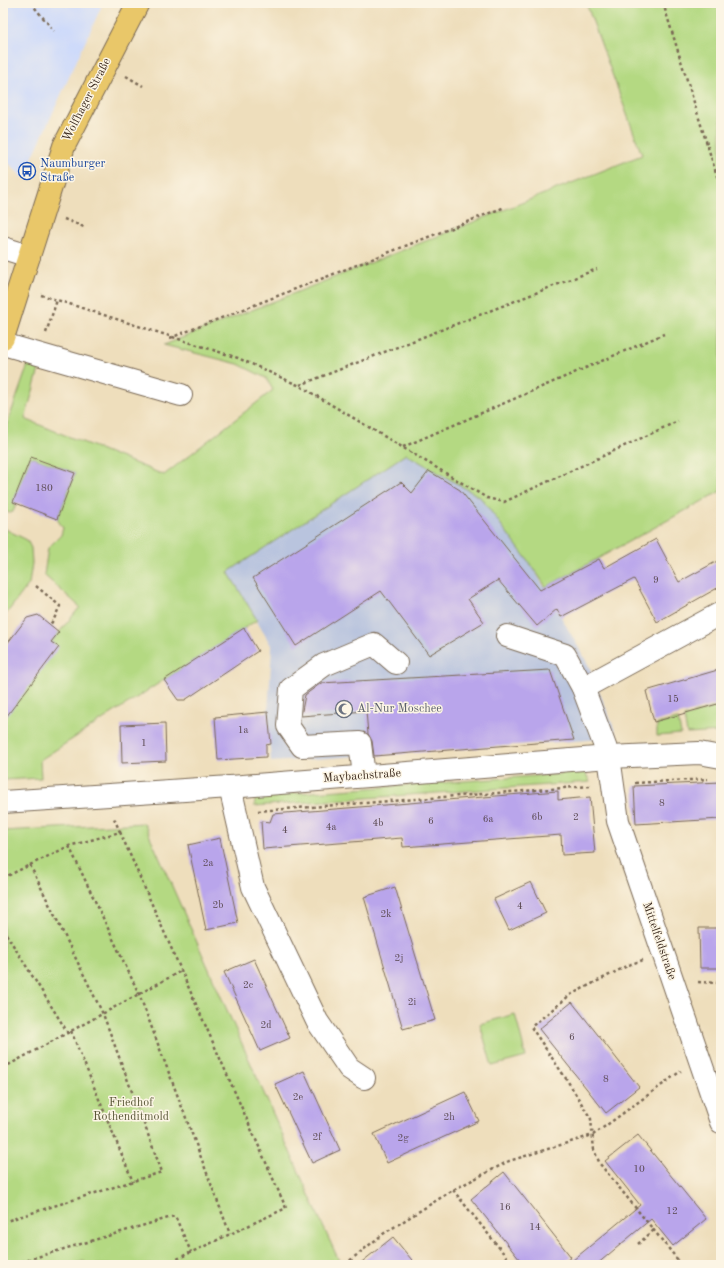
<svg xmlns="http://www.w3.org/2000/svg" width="724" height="1268" viewBox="0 0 724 1268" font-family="'Old Standard TT',serif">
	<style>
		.built { fill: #cedafa }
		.industrial { fill: #b9c4de }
		.green { fill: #b4d982; stroke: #788250 }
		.building { fill: #b9a5eb }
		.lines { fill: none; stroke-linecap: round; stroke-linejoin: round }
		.minor-casing { stroke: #7a6955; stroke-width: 24 }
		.major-casing { stroke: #7a6955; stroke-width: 24 }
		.path { stroke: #7a6955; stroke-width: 2.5; stroke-dasharray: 3 3; stroke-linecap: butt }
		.minor { stroke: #fff; stroke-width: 22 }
		.major { stroke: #e9c769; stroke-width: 22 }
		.labels { text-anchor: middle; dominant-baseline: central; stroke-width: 3; stroke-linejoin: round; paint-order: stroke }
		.number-label { font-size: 10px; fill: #5a4951 }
		.street-label { font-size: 12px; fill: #3b2a1e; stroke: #fcf5e5 }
		.transit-label { font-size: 12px; fill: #164399; stroke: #fcf5e5; text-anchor: start }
		.worship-label { font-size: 12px; fill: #5b616d; stroke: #fcf5e5; text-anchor: start }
		.park-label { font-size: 12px; fill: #595637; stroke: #fcf5e5 }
	</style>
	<rect width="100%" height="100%" fill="#fcf5e5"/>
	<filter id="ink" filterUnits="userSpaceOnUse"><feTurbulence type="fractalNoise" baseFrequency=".025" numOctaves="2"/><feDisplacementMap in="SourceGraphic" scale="8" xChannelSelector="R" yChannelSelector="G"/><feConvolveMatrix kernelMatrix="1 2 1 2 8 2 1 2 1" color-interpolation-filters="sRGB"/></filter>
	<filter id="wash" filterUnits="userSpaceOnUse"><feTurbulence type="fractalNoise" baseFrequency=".012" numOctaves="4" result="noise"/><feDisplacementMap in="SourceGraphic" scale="16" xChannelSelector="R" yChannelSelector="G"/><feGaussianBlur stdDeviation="0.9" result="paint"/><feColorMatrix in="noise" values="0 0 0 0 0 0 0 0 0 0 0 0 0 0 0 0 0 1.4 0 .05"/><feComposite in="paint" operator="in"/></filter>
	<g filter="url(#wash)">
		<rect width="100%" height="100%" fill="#eedebc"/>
		<polygon class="built" points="3,3 103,3 23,178 3,157"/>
		<polygon class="industrial" points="406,454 480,497 532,566 589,666 618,738 271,762 268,712 272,647 228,572"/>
		<g class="green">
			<polygon points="586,3 721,3 721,491 546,587 532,566 480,497 406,454 228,572 257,620 40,760 41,778 3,780 3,718 58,647 51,642 80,607 44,575 48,548 61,535 63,528 57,519 75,473 31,457 14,502 15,506 13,512 9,513 3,510 3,436 29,362 40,366 25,419 164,475 273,390 266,378 238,364 164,345 642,155"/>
			<polygon points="3,528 27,540 31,548 32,563 29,584 3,618"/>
			<polygon points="721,705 721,732 687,734 684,717"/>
			<polygon points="678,719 681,734 657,736 657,724"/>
			<polygon points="569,768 580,768 585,772 590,782 254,806 256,796 270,793 271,795 562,774"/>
			<polygon points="144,823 322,1224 341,1265 86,1265 84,1261 71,1265 3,1265 3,831"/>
			<polygon points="515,1014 526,1057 492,1066 480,1024"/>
		</g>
		<g id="blocks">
			<g class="building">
				<polygon points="31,457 75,473 57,519 13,502"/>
				<polygon points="429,471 460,490 540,590 599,559 604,568 656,539 679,582 721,559 721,586 657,622 634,579 561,617 557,609 537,626 498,580 468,599 484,622 429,655 381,591 296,646 253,578 401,482 412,493"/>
				<polygon points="38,615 59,632 51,642 59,647 3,721 3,649 27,618"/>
				<polygon points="244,628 258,651 185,700 178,700 164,680"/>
				<polygon points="721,669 721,703 654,722 646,691"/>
				<polygon points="550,670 574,740 374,756 372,741 368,734 366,711 301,716 305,695 321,683"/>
				<polygon points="268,712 271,744 266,745 266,757 218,760 215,717"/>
				<polygon points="165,723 166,761 122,763 121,725"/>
				<polygon points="721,782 721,819 636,824 634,786"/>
				<polygon points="558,791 558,800 590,797 595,853 562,855 561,835 403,847 402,838 263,849 261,821 270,822 273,814"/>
				<polygon points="220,838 238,923 206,930 188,845"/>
				<polygon points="531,882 546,913 509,930 494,899"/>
				<polygon points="395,887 435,1020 403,1029 364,897"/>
				<polygon points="699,928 721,928 721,968 700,968"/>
				<polygon points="254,959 290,1038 260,1051 224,972"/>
				<polygon points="572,1002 639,1087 606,1113 539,1029"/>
				<polygon points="304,1071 340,1150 312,1163 275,1084"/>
				<polygon points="465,1092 479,1121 387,1163 374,1134"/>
				<polygon points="638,1135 706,1219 673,1246 651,1219 596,1265 567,1265 640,1205 605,1161"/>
				<polygon points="504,1172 571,1257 561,1265 524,1265 471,1199"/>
				<polygon points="393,1237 416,1265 358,1265"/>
			</g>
		</g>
	</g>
	<g filter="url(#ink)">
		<use href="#blocks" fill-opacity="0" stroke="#7a6955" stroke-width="1"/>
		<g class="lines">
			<g class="minor-casing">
				<g id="minor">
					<polyline points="3,248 29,256"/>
					<polyline points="3,344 181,395"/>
					<polyline points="507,636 565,655 583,688 609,757 618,821 721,1122"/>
					<polyline points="583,688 721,613"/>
					<polyline points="364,776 360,743 302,746 288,726 291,689 324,665 374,644 396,663"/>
					<polyline points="230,787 253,887 317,1021 349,1068 364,1078"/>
					<polyline points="3,802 230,787 609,757 699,753 721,757"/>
				</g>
			</g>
			<g class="major-casing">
				<polyline id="major" points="3,338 64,146 138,3"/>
			</g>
			<g class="path">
				<polyline points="31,3 54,31"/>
				<polyline points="663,3 721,189"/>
				<polyline points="126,76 143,86"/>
				<polyline points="64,219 84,227"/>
				<polyline points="41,295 57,300"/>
				<polyline points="46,333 57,300 238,358 300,386 487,498 504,502 678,421"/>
				<polyline points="170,338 505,207"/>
				<polyline points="300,385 597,269"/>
				<polyline points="403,447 664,334"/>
				<polyline points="36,586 60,606 54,619 50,625"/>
				<polyline points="635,783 708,779"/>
				<polyline points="258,811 590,786"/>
				<polyline points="120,832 286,1208 164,1265"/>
				<polyline points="69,846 139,994 230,1234"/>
				<polyline points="3,878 69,846 120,832 114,818"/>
				<polyline points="3,929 68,1033"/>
				<polyline points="643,960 631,964 570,995 531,1027 567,1080 591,1119 594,1150 600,1164 682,1265"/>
				<polyline points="698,982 721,983"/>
				<polyline points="71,1031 133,1182"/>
				<polyline points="3,1068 181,971"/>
				<polyline points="453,1190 513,1265"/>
				<polyline points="3,1222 162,1172 103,1014 30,865"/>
				<polyline points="638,1244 654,1230"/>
				<polyline points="10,1265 175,1216 191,1252"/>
				<polyline points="104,1265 109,1265"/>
				<polyline points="350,1265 348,1262 383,1234 453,1190 509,1161 593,1135 681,1071"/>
			</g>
			<use href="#minor" class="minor"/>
			<use href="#major" class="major"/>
		</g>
	</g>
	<defs>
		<g id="bus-ring" transform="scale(0.9)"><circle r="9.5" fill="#fcf5e5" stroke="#1a4fb4" stroke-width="1.5"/><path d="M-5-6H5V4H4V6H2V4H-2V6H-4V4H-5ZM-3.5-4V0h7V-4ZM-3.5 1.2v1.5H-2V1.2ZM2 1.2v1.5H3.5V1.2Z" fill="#1a4fb4"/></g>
		<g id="mosque-ring" transform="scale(0.9)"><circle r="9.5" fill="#fcf5e5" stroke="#6b7280" stroke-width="1.5"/><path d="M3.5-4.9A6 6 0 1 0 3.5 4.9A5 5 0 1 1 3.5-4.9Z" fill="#6b7280"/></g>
	</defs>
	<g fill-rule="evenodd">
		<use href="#bus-ring" x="27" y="171"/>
		<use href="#mosque-ring" x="344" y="709"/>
	</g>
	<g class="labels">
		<g class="number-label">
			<text x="44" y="488">180</text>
			<text x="656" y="580">9</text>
			<text x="673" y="699">15</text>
			<text x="243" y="730">1a</text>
			<text x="144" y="743">1</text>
			<text x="662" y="803">8</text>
			<text x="537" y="817">6b</text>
			<text x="576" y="817">2</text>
			<text x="488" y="819">6a</text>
			<text x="431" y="821">6</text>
			<text x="378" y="823">4b</text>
			<text x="331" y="827">4a</text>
			<text x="285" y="830">4</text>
			<text x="208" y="863">2a</text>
			<text x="218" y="905">2b</text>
			<text x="520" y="906">4</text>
			<text x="386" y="914">2k</text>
			<text x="399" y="958">2j</text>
			<text x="248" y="985">2c</text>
			<text x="412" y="1002">2i</text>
			<text x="266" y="1025">2d</text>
			<text x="572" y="1037">6</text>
			<text x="606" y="1079">8</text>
			<text x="298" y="1097">2e</text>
			<text x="449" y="1117">2h</text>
			<text x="317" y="1137">2f</text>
			<text x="403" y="1138">2g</text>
			<text x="639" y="1169">10</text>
			<text x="505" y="1207">16</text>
			<text x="672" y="1211">12</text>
			<text x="535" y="1227">14</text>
		</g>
		<g class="street-label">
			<text transform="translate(87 100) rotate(-63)">Wolfhager Straße</text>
			<text transform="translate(362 776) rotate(-4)">Maybachstraße</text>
			<text transform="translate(659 941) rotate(71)">Mittelfeldstraße</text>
		</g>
		<g class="transit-label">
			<text x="40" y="164">Naumburger<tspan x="40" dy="14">Straße</tspan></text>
		</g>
		<g class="worship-label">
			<text x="357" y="709">Al-Nur Moschee</text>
		</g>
		<g class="park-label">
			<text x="131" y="1103">Friedhof<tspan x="131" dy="14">Rothenditmold</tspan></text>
		</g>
	</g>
	<rect width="724" height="1268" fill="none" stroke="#fcf5e5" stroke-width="16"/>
</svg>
